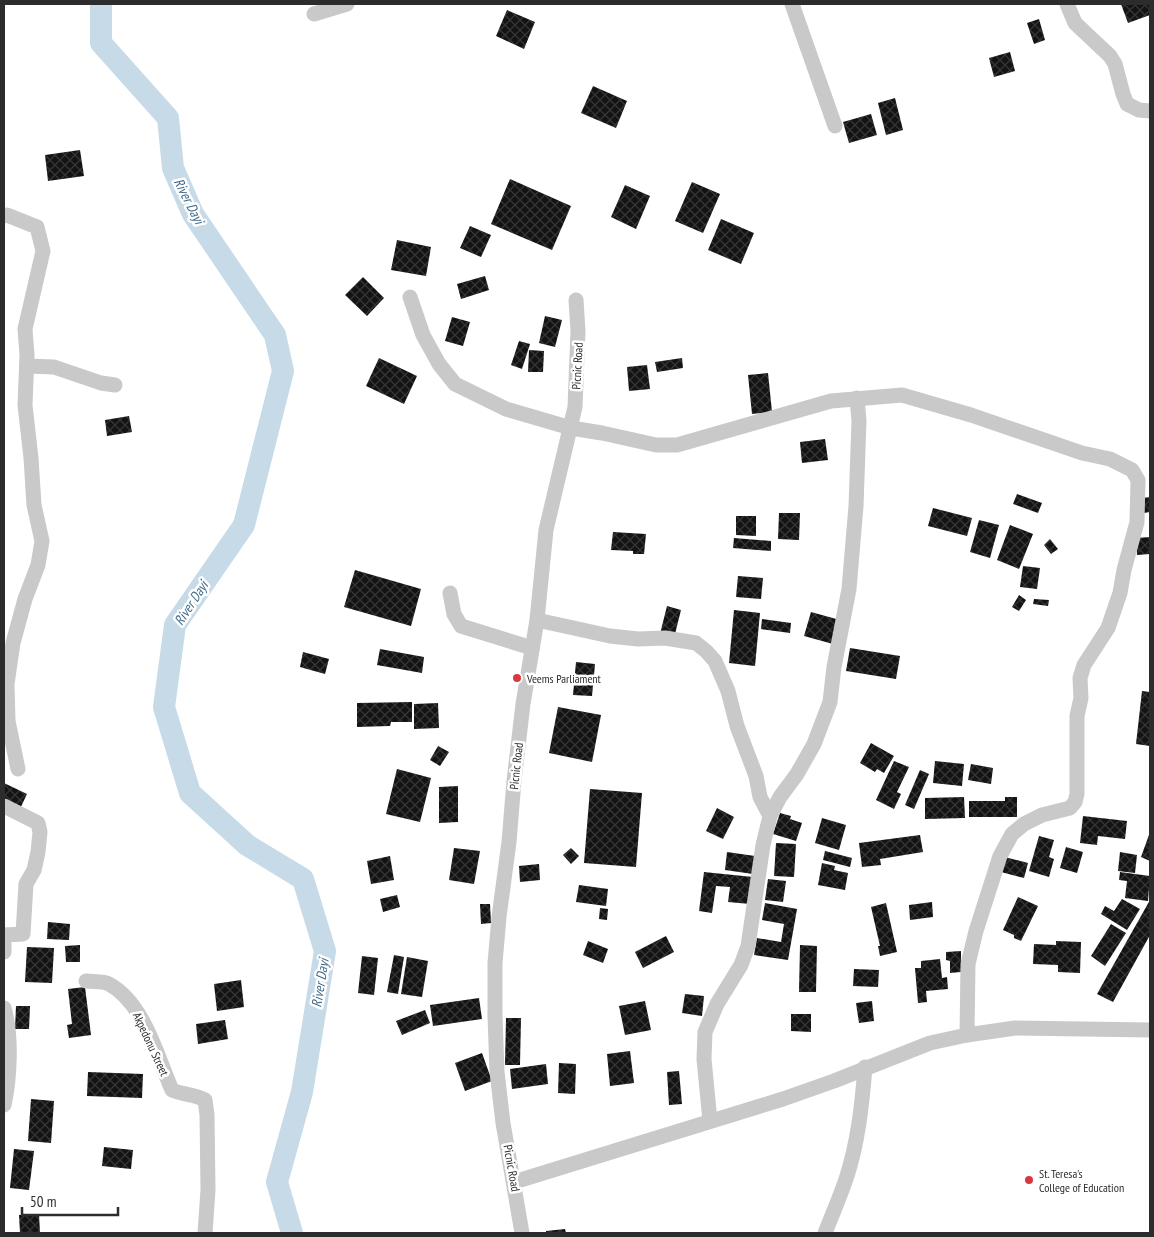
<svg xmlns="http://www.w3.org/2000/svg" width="1154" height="1237" viewBox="0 0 1154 1237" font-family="'PT Sans Narrow',sans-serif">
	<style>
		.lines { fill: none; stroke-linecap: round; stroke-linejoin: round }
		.river { stroke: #c7dae8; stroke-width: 22 }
		.building { fill: url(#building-cross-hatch) }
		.minor { stroke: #c9c9c9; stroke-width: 15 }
		.poi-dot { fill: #da383f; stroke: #fff; stroke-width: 2 }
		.labels { text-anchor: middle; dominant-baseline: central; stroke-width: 5; stroke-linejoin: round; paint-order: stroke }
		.street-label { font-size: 12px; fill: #2c2c2c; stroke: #fff }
		.poi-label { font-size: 12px; fill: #2c2c2c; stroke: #fff; text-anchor: start }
		.water-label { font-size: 14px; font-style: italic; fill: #406a89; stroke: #fff }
	</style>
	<defs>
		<pattern id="building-cross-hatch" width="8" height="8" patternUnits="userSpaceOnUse" patternTransform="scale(1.25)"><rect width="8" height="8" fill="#131313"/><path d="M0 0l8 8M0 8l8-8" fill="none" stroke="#363636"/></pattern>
	</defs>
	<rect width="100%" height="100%" fill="#fff"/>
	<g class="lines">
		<polyline class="river" points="101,4 101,43 168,118 173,168 193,214 275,335 283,371 244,525 175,625 164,707 190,793 247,845 303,879 325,951 302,1092 277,1182 292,1233"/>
	</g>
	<g class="building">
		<polygon points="1121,4 1150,4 1150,15 1128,23"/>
		<polygon points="507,10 535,22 524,49 496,36"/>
		<polygon points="1039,19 1045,40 1034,44 1027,23"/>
		<polygon points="1010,52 1015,71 994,77 989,58"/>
		<polygon points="593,86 627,101 616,128 581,113"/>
		<polygon points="895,98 903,130 886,135 878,103"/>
		<polygon points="871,114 877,135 849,143 843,122"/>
		<polygon points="80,150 84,176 48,181 45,155"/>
		<polygon points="510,179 571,206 552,250 491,224"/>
		<polygon points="692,182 720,194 703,233 675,221"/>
		<polygon points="625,185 650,196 636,229 611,217"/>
		<polygon points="721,219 754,233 741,264 708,250"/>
		<polygon points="470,226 491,235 481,257 460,248"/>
		<polygon points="397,240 431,247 426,276 391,270"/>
		<polygon points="485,276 489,290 461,299 457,284"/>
		<polygon points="363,277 384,298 367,316 345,295"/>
		<polygon points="545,316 562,320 555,347 539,343"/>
		<polygon points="452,317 470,322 463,346 445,341"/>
		<polygon points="519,341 530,344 522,369 511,365"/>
		<polygon points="529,350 544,351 543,372 528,372"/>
		<polygon points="379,358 417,376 404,404 366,386"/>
		<polygon points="682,358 683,368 657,372 655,362"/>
		<polygon points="647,365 650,389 629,391 627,367"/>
		<polygon points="768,373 772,412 752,414 748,375"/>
		<polygon points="129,416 132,432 107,436 105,420"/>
		<polygon points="825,439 828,460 802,463 800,442"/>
		<polygon points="1017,494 1042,503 1038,513 1013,504"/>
		<polygon points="1150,497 1150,512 1144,513 1142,498"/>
		<polygon points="933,508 972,518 967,536 928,526"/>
		<polygon points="779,513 800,513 799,540 778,539"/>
		<polygon points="736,516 756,516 756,536 736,535"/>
		<polygon points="979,520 999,525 990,558 970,552"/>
		<polygon points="1010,525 1033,534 1019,569 997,560"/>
		<polygon points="613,532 646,534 644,554 633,554 633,551 611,550"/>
		<polygon points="1150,537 1150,554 1137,555 1136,538"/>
		<polygon points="734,538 771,541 771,551 733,548"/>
		<polygon points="1050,539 1058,549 1051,554 1044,545"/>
		<polygon points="1023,566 1040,568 1037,589 1020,587"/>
		<polygon points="355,570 421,589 411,626 344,607"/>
		<polygon points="738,576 763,578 761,599 736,597"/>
		<polygon points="1019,595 1026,600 1019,611 1012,607"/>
		<polygon points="1034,599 1049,600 1048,606 1033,604"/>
		<polygon points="667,606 681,610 674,638 660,634"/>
		<polygon points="734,610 760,613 755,666 729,663"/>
		<polygon points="811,612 840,620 833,644 804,636"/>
		<polygon points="762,619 791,623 790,633 761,629"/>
		<polygon points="850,648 900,656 896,679 846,671"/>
		<polygon points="380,649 424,657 422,673 377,665"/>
		<polygon points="303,652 329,659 325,674 300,667"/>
		<polygon points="576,662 595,664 592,696 573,695"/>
		<polygon points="1142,691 1150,692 1150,746 1136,744"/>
		<polygon points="412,702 412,722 391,722 390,726 357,727 357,703"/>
		<polygon points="438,703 439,728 414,729 414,704"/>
		<polygon points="558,707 601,715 592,762 549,753"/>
		<polygon points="871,743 894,756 884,773 877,769 875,772 860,763"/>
		<polygon points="438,746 449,752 440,766 430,760"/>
		<polygon points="894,761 909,767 897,792 901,794 894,809 876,800"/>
		<polygon points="935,761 964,764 962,786 933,783"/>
		<polygon points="971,764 993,768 991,784 968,780"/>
		<polygon points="397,769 431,778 420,822 386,814"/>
		<polygon points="920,770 929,774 914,809 905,805"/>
		<polygon points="4,783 27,794 19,811 4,803"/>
		<polygon points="458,786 458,822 439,823 439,787"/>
		<polygon points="590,789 642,793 636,867 584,863"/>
		<polygon points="964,797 965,818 925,819 925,798"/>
		<polygon points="1005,797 1017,797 1017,817 969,817 969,801 1005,801"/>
		<polygon points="717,808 734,817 723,839 706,831"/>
		<polygon points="780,813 791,816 790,819 802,823 796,841 773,834"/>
		<polygon points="1083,816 1127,821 1125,839 1098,836 1097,845 1080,843"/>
		<polygon points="822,818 846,825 839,850 815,843"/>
		<polygon points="1150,832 1150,861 1141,857"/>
		<polygon points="920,835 923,852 880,859 881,865 862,867 859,843"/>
		<polygon points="1039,836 1054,840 1049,857 1054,859 1049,877 1029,871"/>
		<polygon points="776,843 796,844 794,877 774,876"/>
		<polygon points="1066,847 1083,852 1077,873 1060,868"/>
		<polygon points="454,848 480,851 474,884 449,880"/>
		<polygon points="571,848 579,856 571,864 563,855"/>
		<polygon points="825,851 852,858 850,867 823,860"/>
		<polygon points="727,852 755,856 753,874 725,870"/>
		<polygon points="1120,852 1137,855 1135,873 1118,871"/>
		<polygon points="390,856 394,880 371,884 367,861"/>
		<polygon points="1005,857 1028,863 1024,878 1001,872"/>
		<polygon points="822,863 835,866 834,870 848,873 845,890 818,885"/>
		<polygon points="539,864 540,880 520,882 519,866"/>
		<polygon points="704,872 753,877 750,904 728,902 730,887 716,886 712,913 699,911"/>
		<polygon points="1120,872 1150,876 1148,901 1125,898 1127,881 1119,880"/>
		<polygon points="768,879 786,881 783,902 765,900"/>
		<polygon points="579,885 608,889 606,906 576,902"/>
		<polygon points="397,895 400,907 383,912 380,899"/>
		<polygon points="1018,897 1038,906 1021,941 1014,938 1014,935 1003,930"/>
		<polygon points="1122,899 1140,909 1127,930 1101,914 1105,906 1114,911"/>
		<polygon points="1150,900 1150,935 1113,1002 1097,994"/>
		<polygon points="932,902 933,917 910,920 909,905"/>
		<polygon points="765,903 797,909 788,960 754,955 757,938 781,942 784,924 762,920"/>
		<polygon points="886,903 897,952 880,956 878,946 880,946 871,907"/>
		<polygon points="480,904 490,904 491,923 481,924"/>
		<polygon points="600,908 608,909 607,920 599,919"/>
		<polygon points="48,922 70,924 69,940 47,939"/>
		<polygon points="1111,924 1126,933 1105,966 1091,956"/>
		<polygon points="666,936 674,952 643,968 635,952"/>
		<polygon points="588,941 608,949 603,963 583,955"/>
		<polygon points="1056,941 1081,942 1080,973 1058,972 1058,965 1033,964 1034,944 1056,945"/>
		<polygon points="80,945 80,962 66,962 65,946"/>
		<polygon points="800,945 817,946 816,992 799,992"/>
		<polygon points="27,947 54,948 52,983 25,982"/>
		<polygon points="961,951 961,972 950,973 950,961 946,960 946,952"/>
		<polygon points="394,955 404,957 398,994 387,992"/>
		<polygon points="362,956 378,958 374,995 358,993"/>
		<polygon points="407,957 428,961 422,997 401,994"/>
		<polygon points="940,959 942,978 947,977 948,989 926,991 927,1002 918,1003 915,968 921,968 921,961"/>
		<polygon points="854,969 879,970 878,987 853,986"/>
		<polygon points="241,980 244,1007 217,1011 214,984"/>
		<polygon points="85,987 91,1035 69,1038 67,1025 72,1024 68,989"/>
		<polygon points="685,994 704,996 702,1016 682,1013"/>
		<polygon points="479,998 482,1019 433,1026 430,1005"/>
		<polygon points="645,1001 651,1030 625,1035 619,1006"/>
		<polygon points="872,1001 874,1021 859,1023 856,1003"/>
		<polygon points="16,1006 30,1006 29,1029 15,1029"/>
		<polygon points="425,1010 430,1023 402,1035 396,1021"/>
		<polygon points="791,1014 811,1014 811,1032 791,1031"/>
		<polygon points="506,1018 521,1018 520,1065 505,1065"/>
		<polygon points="225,1020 228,1039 198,1044 196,1024"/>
		<polygon points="630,1051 634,1083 610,1086 607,1054"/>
		<polygon points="482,1053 492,1081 465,1091 455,1063"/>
		<polygon points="559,1063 576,1064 575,1094 558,1093"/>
		<polygon points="546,1064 548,1084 512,1089 510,1069"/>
		<polygon points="679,1071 682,1104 669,1105 667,1072"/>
		<polygon points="88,1072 143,1074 142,1098 87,1096"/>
		<polygon points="31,1099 54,1101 51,1143 28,1141"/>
		<polygon points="104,1147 133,1150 131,1169 102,1166"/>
		<polygon points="14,1149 34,1151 29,1190 10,1188"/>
		<polygon points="39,1214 40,1233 20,1233 19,1215"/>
		<polygon points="565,1229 566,1233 546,1233 546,1231"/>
	</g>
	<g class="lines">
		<g class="minor">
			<polyline points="792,4 835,126"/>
			<polyline points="1067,4 1075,23 1110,56 1115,64 1123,94 1127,104 1139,110 1150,111"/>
			<polyline points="314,14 347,4"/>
			<polyline points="4,216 7,215 37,227 43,251 25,329 27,355 25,405 31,458 34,505 42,541 38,565 25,599 13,643 7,684 8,721 18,769"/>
			<polyline points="410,297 423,335 439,364 455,384 506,409 571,428 602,433 656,445 677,445 831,401 902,395 971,415 1082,453 1110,459 1132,470 1138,480 1137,522 1124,570 1120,593 1108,628 1084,665 1080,678 1081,698 1077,716 1077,794 1075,802 1070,808 1042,815 1024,824 1012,834 1000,856 976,931 968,964 967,1035"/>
			<polyline points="27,366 54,367 101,383 115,385"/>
			<polyline points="450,593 454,614 461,626 532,648"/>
			<polyline points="537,620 610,636 638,639 665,638 696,643 706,651 715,661 728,691 737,726 756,776 760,797 770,816"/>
			<polyline points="4,806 38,823 40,832 38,852 34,870 26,884 23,934 4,935 4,952"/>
			<path d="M86,981C93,982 103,981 109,984C144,1003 157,1056 172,1090C183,1095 195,1094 205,1100L207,1115L208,1190L205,1233"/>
			<path d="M4,1008C12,1035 10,1078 4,1105"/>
			<polyline points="710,1121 704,1059 705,1032 717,1004 741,965 748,946 763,845 770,816 780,797 797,774 814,744 830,702 834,667 849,589 856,506 859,421 857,398"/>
			<polyline points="514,1182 783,1099 834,1081 930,1043 967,1035 1015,1028 1150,1030"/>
			<polyline points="522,1233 503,1123 497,1072 495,1016 495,963 499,917 509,842 514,781 523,704 537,620 546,530 575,407 578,331 576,300"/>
			<path d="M825,1233C832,1215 840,1197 846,1179C858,1143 862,1105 865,1067"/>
		</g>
	</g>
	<g class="poi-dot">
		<circle cx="517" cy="678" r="5"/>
		<circle cx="1029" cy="1180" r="5"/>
	</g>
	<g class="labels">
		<g class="street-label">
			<text transform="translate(577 366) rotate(-87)">Picnic Road</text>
			<text transform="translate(516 766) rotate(-84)">Picnic Road</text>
			<text transform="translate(151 1044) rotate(65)">Akpedonu Street</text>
			<text transform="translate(512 1168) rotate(80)">Picnic Road</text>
		</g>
		<g class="poi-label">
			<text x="527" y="678">Veems Parliament</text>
			<text x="1039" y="1173">St. Teresa's<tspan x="1039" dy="14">College of Education</tspan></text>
		</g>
		<g class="water-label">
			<text transform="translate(189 201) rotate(63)">River Dayi</text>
			<text transform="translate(191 603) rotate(-57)">River Dayi</text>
			<text transform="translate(320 983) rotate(-81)">River Dayi</text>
		</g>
	</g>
	<rect width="1154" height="1237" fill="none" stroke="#2c2c2c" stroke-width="10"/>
	<path d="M22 1207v8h96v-8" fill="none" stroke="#2c2c2c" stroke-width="2.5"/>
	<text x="30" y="1207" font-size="15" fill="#2c2c2c" stroke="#ffffff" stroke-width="4" paint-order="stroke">50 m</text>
</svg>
